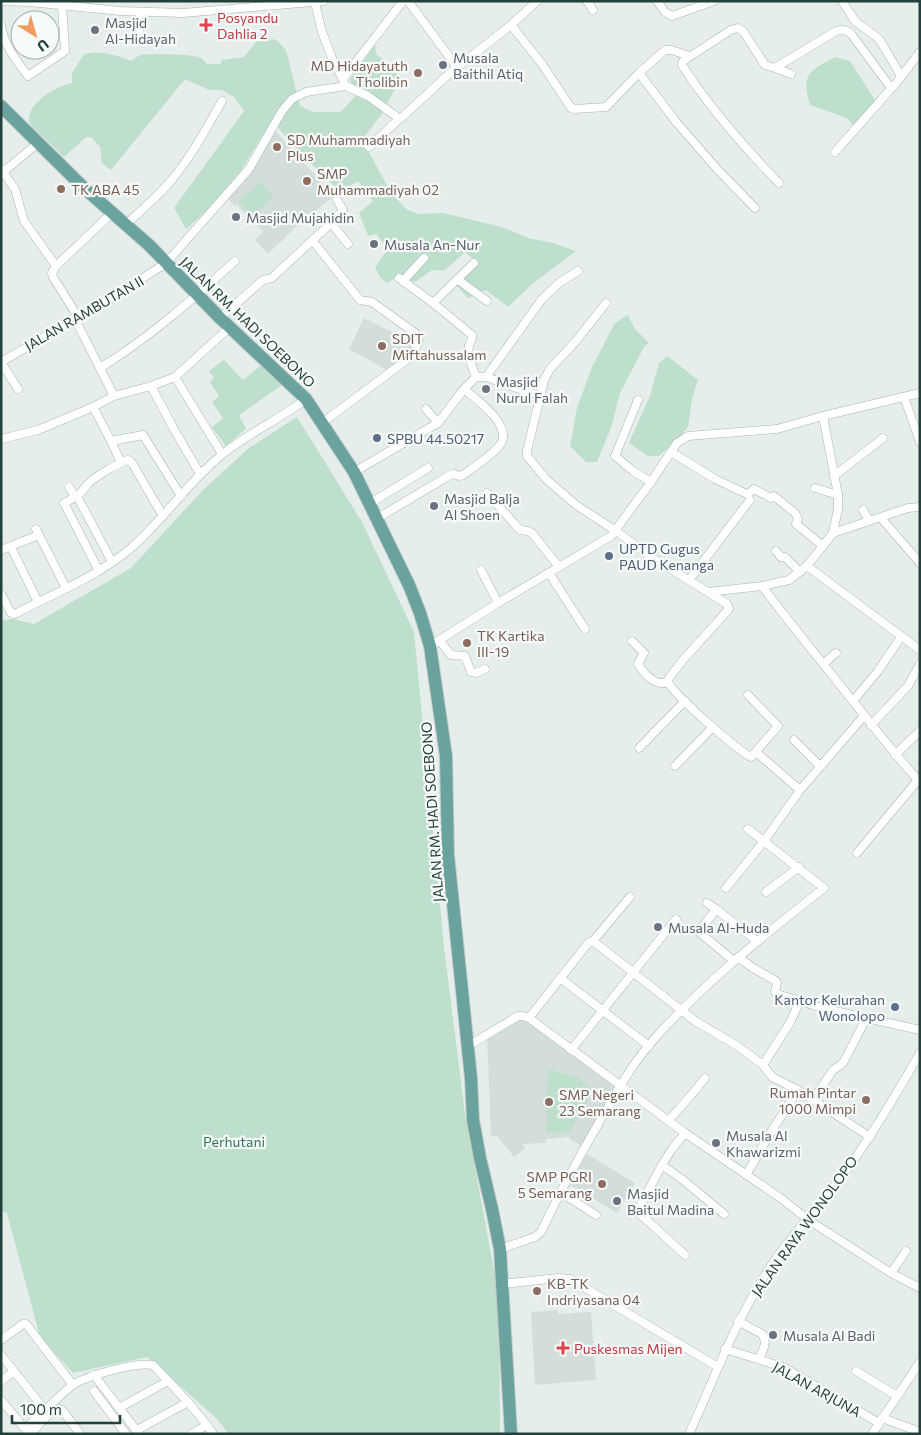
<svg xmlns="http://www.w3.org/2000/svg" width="921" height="1435" viewBox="0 0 921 1435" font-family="Commissioner,sans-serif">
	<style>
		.built { fill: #d3dedb }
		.green { fill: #bedfcc }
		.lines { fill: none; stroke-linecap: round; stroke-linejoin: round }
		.minor-casing { stroke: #a7b6b3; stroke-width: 9 }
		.primary-casing { stroke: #c2cac9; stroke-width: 14 }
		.minor { stroke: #fff; stroke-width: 8 }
		.primary { stroke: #6aa39e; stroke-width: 12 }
		.health-dot { fill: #e0444e; stroke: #f6faf9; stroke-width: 2 }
		.worship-dot { fill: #6b7280; stroke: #f6faf9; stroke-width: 2 }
		.education-dot { fill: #8d6e63; stroke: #f6faf9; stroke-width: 2 }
		.service-dot { fill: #5c6f8a; stroke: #f6faf9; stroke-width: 2 }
		.labels { text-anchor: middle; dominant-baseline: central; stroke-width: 4.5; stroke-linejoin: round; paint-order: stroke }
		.health-label { font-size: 14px; fill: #be3a42; stroke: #f6faf9; text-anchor: start }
		.worship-label { font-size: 14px; fill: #5b616d; stroke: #f6faf9; text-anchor: start }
		.education-label { font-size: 14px; fill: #785e54; stroke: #f6faf9; text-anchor: start }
		.street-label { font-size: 14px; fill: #24403d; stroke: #f6faf9 }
		.service-label { font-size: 14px; fill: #4e5e75; stroke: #f6faf9; text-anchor: start }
		.park-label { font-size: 14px; fill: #2e7756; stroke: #f6faf9 }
	</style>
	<rect width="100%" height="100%" fill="#e5eeeb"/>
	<g class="built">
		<polygon points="273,128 334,196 301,222 268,254 255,240 263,232 237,205 235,206 224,195 250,169"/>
		<polygon points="364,318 414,343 413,350 391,372 349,349"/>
		<polygon points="524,1017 619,1083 582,1146 572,1141 569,1137 546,1139 546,1143 523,1144 525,1148 514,1157 497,1136 491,1136 487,1036 496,1036 495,1033"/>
		<polygon points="587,1154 635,1183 617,1213 569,1184"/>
		<polygon points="557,1310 558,1314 591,1312 596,1380 535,1385 531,1312"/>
	</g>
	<g class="green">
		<path d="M273,39L278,41L286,50L300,106L313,112H341L357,94L350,79L375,45L376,54L391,66L400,79L381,115L365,136V145L390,191L406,209L418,214L443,213L502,227L528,238L554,243L576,251L531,285L508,307L486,290L468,298L455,284L477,262L465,252L444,271L432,270L415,282L399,276L387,283L380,277L375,267L388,249L376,234L368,236L359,213L373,201L358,181L340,192L288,140L272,120L240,172L209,209L186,229L174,208L244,111L234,97L222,90H209L185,79L111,170L102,163L100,147L91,137H86L64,157L30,124C23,105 56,86 72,83V73L84,54C102,50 114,54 131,61C134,59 137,56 141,55C150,53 194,54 201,58C204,59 205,62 207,64H220L222,60L244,57L257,41Z"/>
		<path d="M835,57L850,61L876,102L853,125L847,118L810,105C801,74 809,71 835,57Z"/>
		<polygon points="260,182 274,196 253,216 239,202"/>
		<polygon points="628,315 634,328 649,343 644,347 620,393 611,428 597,462 586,462 570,446 577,408 592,367 615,323"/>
		<polygon points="667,356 698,380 692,399 688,427 678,439 659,456 648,456 629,443 650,396 659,363"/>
		<polygon points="224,360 243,380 264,363 285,383 239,415 246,429 226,446 212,427 223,418 212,402 219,396 210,382 214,377 209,371"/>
		<polygon points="297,417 362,522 414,632 444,947 465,1114 499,1297 500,1434 229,1434 215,1417 147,1357 73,1373 40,1337 7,1213 1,1211 1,620 13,619 34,624 131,568 203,490 249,448"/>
		<polygon points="548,1069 579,1078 593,1091 569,1132 546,1133"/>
	</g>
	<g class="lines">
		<g class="minor-casing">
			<g id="minor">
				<polyline points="3,1 29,2 121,11 183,13 324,1"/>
				<polyline points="408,1 457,67"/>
				<polyline points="587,1 593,10"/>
				<polyline points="657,1 665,12 672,16 714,1"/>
				<polyline points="842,1 855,21 879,39 901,76"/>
				<polyline points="315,3 322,32 332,58 344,82"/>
				<path d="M1,25C4,46 16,60 28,76L65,51L62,5"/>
				<polyline points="511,25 542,64 571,108 575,109 606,107 639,73 665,50 671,50 690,56"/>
				<polyline points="139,39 140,12"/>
				<polyline points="775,68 791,74"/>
				<polyline points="639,73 677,123 717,169 755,208"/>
				<polyline points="343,79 403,1"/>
				<polyline points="369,147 398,120"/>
				<polyline points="835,152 898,81 920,52"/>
				<polyline points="1,169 15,189 24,221 56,266 52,273 53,277 78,317"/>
				<polyline points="1,174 38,143"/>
				<path d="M779,183C744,147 709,107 682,65L683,61L731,30L738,28L743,31L765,65L775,68L836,31C843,29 848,30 852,35L891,88"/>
				<polyline points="331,223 343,210 337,200"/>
				<path d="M126,224C143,209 160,195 174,177C193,154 207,127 222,101"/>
				<polyline points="312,240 360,300 372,302 415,333 419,339 415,350 408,359 322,423"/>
				<polyline points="56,266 113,212"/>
				<path d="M399,278L433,303L472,335V339C464,349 472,366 476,377"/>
				<polyline points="457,279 487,301"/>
				<polyline points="403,281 424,258"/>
				<polyline points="433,303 474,263"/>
				<polyline points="606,303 576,341 550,369 544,380 527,451 527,456 546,479 576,505 616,531 654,559 708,592 762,586 789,580 807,566 833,533 908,508 920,507"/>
				<polyline points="220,318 263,280 272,278 277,273 330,224 332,224 348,244"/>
				<polyline points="75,319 114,396"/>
				<path d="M100,368C149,338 193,299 235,261"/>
				<polyline points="175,377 222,454"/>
				<polyline points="486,377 542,299 559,283 578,271"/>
				<polyline points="151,386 175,431 200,474"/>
				<polyline points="18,389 1,362 123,291 166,263 249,169 282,111 292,99 306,92 346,86 368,96 400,119 450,73 511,25 537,1"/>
				<polyline points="904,397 920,442"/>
				<polyline points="638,400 615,456 633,471 651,482"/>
				<polyline points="93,407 111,441 143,435 181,496"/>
				<polyline points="426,409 438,423"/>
				<polyline points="823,416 838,495 838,509 833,533"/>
				<polyline points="1,439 38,430 93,407 114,396 151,386 175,377 230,327"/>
				<polyline points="111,441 121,462"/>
				<polyline points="671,452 715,479 747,494 749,493 754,489 771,498 774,496 795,513 798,519 796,524 823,546"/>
				<polyline points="354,472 438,423 464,389 476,377 486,377 540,396"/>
				<polyline points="834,476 883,438"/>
				<polyline points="69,487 75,497"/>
				<polyline points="815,488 838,495"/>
				<polyline points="487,493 520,530 528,531 532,533 559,567"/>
				<polyline points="77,496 64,503 99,571"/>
				<polyline points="369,504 428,468"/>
				<polyline points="863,510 869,521"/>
				<polyline points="881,518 920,563"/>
				<path d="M376,519L450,475L454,474L459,476L463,475C473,468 493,454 500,445C514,426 476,399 464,389"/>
				<polyline points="36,529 66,588"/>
				<polyline points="11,547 38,602"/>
				<polyline points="1,550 39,535"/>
				<polyline points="776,551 781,557 785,557 800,572"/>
				<path d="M112,562L77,496C82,492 85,488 88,484C94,477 120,462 128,460L132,463L163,516"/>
				<polyline points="807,566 920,650"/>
				<polyline points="481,570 498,603"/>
				<polyline points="549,573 585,629"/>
				<polyline points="689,580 750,500"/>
				<path d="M762,586C791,625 822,662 852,700C874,727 894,754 918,780"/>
				<path d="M708,592L727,604L729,609L683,660L669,678L668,682C675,696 736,749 751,757L778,726L748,695"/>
				<path d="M1,594L11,613L15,614C54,593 97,577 131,548C164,519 189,481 224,453C249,433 280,419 306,399"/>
				<polyline points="439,640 451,655 465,656 471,672 476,673 485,669"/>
				<path d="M632,641L644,653L638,664C644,674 656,687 668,682"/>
				<polyline points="430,646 498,603 611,536 651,482 677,443 688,436 777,429 823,416 920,393"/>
				<polyline points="823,664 836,653"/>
				<polyline points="853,701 878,671 901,637"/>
				<polyline points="871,725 908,686 920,664"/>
				<polyline points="794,740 820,766"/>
				<polyline points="639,748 685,701"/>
				<polyline points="756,752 800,790"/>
				<polyline points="895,755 920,731"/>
				<polyline points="675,766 713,727"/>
				<polyline points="857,853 918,780 920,779"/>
				<polyline points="726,888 765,840 800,790 864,716"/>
				<polyline points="766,892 799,867"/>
				<polyline points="707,903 716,909"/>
				<polyline points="593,941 695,1021 739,1047 763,1065 772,1077 798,1090 870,1137"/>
				<polyline points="738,957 753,968 776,981 777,983 775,992 777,994 826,1009 920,1030"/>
				<polyline points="734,961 699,932 716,909 757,941"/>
				<polyline points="560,978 649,1046"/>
				<polyline points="529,1018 589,942 593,941 630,897"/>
				<polyline points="468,1046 518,1016 522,1016 529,1018 685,1133 782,1199 807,1219 891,1273 920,1288"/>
				<polyline points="571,1050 676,919"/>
				<polyline points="763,1065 791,1021 799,1002"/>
				<polyline points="813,1100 833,1070 843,1063 866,1019"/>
				<polyline points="669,1120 693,1093 705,1078"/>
				<polyline points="662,1165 672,1149 685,1133"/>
				<polyline points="746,1175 771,1132 798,1090"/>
				<polyline points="560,1192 596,1215"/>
				<path d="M500,1249L535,1237L541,1232C558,1196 576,1162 596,1128C612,1100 628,1070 649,1045C700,986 763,936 824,888L748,829"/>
				<polyline points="685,1255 639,1213 640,1206 662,1165 683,1180 724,1214"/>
				<polyline points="891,1273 906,1251"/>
				<polyline points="502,1284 558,1278 570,1279 718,1367"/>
				<path d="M738,1321L762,1334C768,1342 763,1350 759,1359"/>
				<polyline points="1,1340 23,1324 26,1324 73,1385"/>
				<polyline points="725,1349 783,1367 879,1423"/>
				<path d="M1,1355L45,1410C54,1402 64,1391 74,1384C90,1375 135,1362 153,1365L188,1402L137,1430"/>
				<polyline points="856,1371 897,1396"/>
				<polyline points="94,1375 139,1434"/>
				<polyline points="1,1381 13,1372"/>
				<polyline points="94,1391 126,1434"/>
				<polyline points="1,1400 25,1429 45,1410"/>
				<polyline points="188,1402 207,1425 191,1434"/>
				<polyline points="119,1408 168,1381"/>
				<polyline points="882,1418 920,1432"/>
				<polyline points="207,1425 213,1434"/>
				<polyline points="30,1434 52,1411 60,1409 63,1411 80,1434"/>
				<path d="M689,1434C713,1382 732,1329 762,1280C784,1243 817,1209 843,1175C872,1136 896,1095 920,1053"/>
				<polyline points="872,1434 920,1362"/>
			</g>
		</g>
		<g class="primary-casing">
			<polyline id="primary" points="1,106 84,188 149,245 220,318 306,399 354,472 409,585 420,613 430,646 446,756 448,855 471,1078 473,1120 480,1158 492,1209 500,1249 511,1434"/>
		</g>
		<use href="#minor" class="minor"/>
		<use href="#primary" class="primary"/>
	</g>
	<g class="health-dot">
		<path d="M203.5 17.5h5v5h5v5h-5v5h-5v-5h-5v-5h5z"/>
		<path d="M560.5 1340.5h5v5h5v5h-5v5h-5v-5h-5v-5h5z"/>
	</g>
	<g class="worship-dot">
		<circle cx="95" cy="30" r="5"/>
		<circle cx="443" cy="65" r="5"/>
		<circle cx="236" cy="217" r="5"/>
		<circle cx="374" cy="244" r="5"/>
		<circle cx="486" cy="389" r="5"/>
		<circle cx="434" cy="506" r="5"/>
		<circle cx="658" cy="927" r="5"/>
		<circle cx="716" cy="1143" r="5"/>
		<circle cx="617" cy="1201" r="5"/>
		<circle cx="773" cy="1335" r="5"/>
	</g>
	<g class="education-dot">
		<circle cx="418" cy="73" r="5"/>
		<circle cx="277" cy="147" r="5"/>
		<circle cx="307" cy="181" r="5"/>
		<circle cx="61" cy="189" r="5"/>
		<circle cx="382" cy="346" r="5"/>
		<circle cx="467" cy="643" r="5"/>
		<circle cx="866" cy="1100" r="5"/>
		<circle cx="549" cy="1102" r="5"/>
		<circle cx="602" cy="1184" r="5"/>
		<circle cx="537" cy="1291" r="5"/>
	</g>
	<g class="service-dot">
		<circle cx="377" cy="438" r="5"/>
		<circle cx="609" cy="556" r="5"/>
		<circle cx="895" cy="1007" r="5"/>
	</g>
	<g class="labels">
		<g class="health-label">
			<text x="217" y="17">Posyandu<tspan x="217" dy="16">Dahlia 2</tspan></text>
			<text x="574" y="1348">Puskesmas Mijen</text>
		</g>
		<g class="worship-label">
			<text x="105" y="22">Masjid<tspan x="105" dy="16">Al-Hidayah</tspan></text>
			<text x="453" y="57">Musala<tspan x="453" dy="16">Baithil Atiq</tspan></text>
			<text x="246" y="217">Masjid Mujahidin</text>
			<text x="384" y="244">Musala An-Nur</text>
			<text x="496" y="381">Masjid<tspan x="496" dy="16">Nurul Falah</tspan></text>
			<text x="444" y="498">Masjid Balja<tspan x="444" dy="16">Al Shoen</tspan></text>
			<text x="668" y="927">Musala Al-Huda</text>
			<text x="726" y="1135">Musala Al<tspan x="726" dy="16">Khawarizmi</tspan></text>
			<text x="627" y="1193">Masjid<tspan x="627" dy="16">Baitul Madina</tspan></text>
			<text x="783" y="1335">Musala Al Badi</text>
		</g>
		<g class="education-label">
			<text x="408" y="65" text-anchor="end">MD Hidayatuth<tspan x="408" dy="16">Tholibin</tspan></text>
			<text x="287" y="139">SD Muhammadiyah<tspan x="287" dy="16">Plus</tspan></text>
			<text x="317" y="173">SMP<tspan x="317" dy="16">Muhammadiyah 02</tspan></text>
			<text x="71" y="189">TK ABA 45</text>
			<text x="392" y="338">SDIT<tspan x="392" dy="16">Miftahussalam</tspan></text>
			<text x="477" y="635">TK Kartika<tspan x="477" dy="16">III-19</tspan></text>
			<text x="856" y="1092" text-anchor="end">Rumah Pintar<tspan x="856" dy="16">1000 Mimpi</tspan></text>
			<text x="559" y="1094">SMP Negeri<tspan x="559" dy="16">23 Semarang</tspan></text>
			<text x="592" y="1176" text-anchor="end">SMP PGRI<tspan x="592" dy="16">5 Semarang</tspan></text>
			<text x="547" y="1283">KB-TK<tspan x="547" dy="16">Indriyasana 04</tspan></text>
		</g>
		<g class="street-label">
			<text transform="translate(84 313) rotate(-30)">JALAN RAMBUTAN II</text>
			<text transform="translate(248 322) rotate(44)">JALAN RM. HADI SOEBONO</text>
			<text transform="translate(432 812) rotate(-94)">JALAN RM. HADI SOEBONO</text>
			<text transform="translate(804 1226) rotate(-54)">JALAN RAYA WONOLOPO</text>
			<text transform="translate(817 1389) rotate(29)">JALAN ARJUNA</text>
		</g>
		<g class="service-label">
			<text x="387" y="438">SPBU 44.50217</text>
			<text x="619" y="548">UPTD Gugus<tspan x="619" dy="16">PAUD Kenanga</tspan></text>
			<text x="885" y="999" text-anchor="end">Kantor Kelurahan<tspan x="885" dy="16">Wonolopo</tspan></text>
		</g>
		<g class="park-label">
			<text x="234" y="1141">Perhutani</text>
		</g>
	</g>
	<rect width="921" height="1435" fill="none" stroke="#24403d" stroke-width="5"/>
	<g transform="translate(35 35) rotate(143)"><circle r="24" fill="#f6faf9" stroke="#a2b0ae"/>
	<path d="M0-4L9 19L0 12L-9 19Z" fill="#f19b60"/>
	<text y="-8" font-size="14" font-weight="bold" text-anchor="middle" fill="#24403d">U</text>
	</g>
	<path d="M12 1415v8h108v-8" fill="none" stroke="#24403d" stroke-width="2.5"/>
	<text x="20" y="1415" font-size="15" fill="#24403d" stroke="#f6faf9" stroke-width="4" paint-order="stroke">100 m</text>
</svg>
